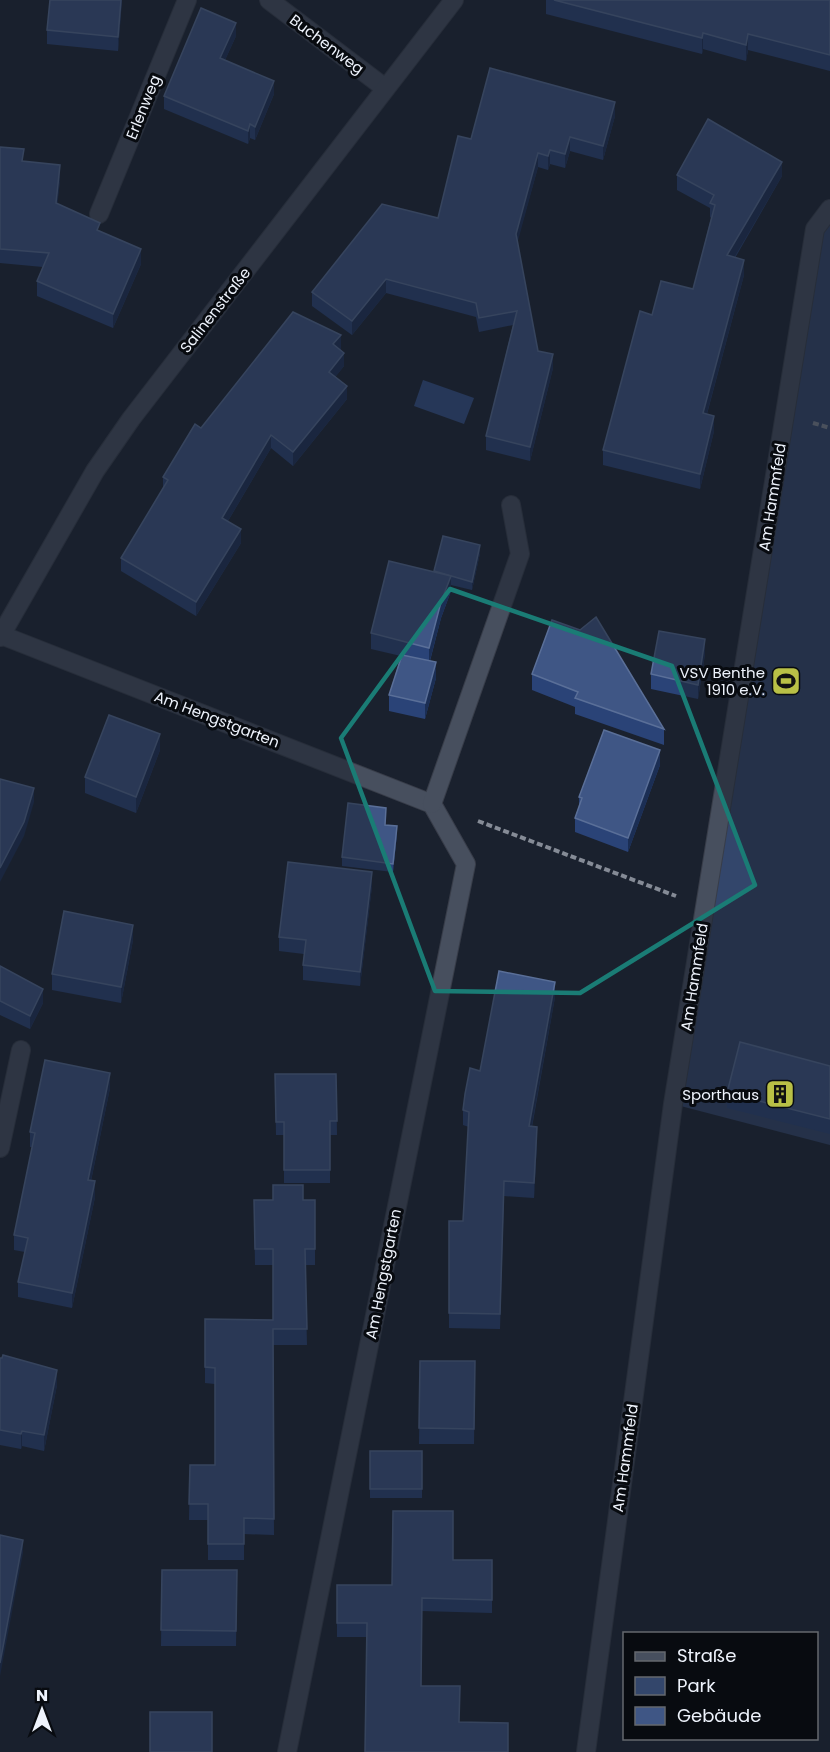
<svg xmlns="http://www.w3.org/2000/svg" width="830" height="1752" viewBox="0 0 830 1752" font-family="Poppins,sans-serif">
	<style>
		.green { fill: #33466b }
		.water { fill: #36538d }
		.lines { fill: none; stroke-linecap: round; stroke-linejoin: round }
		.minor-casing { stroke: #383d49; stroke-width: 20 }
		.path { stroke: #858b96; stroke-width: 4; stroke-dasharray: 6 3; stroke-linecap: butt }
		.minor { stroke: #474f5e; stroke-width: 18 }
		.wall { fill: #2a4377 }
		.shaded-wall { fill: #1b2e54 }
		.building { fill: #3f5685; stroke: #5a6f98; stroke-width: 1.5 }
		.marked { fill: none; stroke: #1a7c75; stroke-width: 4.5; stroke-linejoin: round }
		.labels { text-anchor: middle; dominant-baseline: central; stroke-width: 6; stroke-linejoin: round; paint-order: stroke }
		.street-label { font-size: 15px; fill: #eef3fc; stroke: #080b10 }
		.poi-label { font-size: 15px; fill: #eef3fc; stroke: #080b10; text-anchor: end }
	</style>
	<rect width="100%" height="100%" fill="#1a212e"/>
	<polygon class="green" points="830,209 830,1145 673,1104 815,229"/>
	<polygon class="water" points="423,380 474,398 464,424 414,406"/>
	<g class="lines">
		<g class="minor-casing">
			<g id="minor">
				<polyline points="269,0 385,88"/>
				<polyline points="99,214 187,0"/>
				<polyline points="1,635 432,804 466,864 287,1752"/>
				<polyline points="0,637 95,471 131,419 454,0"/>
				<polyline points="432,804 520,554 511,505"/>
				<polyline points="0,1148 21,1050"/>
				<polyline points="586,1752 673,1104 815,229 830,209"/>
			</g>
		</g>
		<g class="path">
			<polyline points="813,423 830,428"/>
			<polyline points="478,821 676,896"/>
		</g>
		<use href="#minor" class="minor"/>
	</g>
	<g class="wall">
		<polygon points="50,0 122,0 118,51 47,44 47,30"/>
		<polygon points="546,0 830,0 830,71 748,50 746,61 703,49 702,54 546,14"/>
		<polygon points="236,36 225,60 274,94 255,140 250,138 248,144 164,109 164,96"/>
		<polygon points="615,116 603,160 570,151 565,168 550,164 548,170 538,167 517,242 538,351 553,368 530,461 486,450 486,436 513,325 479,332 476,317 386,293 352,335 312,306 312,292 438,218 471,139"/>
		<polygon points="0,147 24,161 60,180 57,204 100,231 141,264 113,328 37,296 37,281 43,267 0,263"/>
		<polygon points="677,175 782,176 735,258 744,275 707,414 714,431 700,489 603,465 603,450 652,315 693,289 711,218 710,217 710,208 677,190"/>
		<polygon points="340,349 344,366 335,377 347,399 293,466 271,448 228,521 241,543 196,616 121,571 121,558 163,488 163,477 201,428 341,349"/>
		<polygon points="480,553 472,590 451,585 451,591 441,618 430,661 436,678 425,719 389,711 389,695 401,656 371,649 371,633 434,571"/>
		<polygon points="552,620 664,729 664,745 575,714 575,707 532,690 532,674"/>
		<polygon points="705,654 698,699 651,689 651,674"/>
		<polygon points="160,750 136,813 85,793 85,777"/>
		<polygon points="660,765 628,852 575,832 575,818 579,806 579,797"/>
		<polygon points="386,816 385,825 397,834 393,872 342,866 342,857"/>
		<polygon points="372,886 360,986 303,980 303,965 304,954 279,951 279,937"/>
		<polygon points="133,940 121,1003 52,990 52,974"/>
		<polygon points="0,966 43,1003 30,1029 0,1015"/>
		<polygon points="555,997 532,1127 537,1142 534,1198 504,1196 500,1329 449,1328 449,1221 463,1221 469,1127 463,1125 463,1110 480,1071"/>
		<polygon points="830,1066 830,1134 727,1108 727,1093"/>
		<polygon points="275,1074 336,1074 337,1135 330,1135 330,1183 284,1183 284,1135 276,1135"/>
		<polygon points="110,1088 91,1181 95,1197 72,1308 18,1297 18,1282 25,1252 14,1250 14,1235 32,1147 30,1147 30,1132"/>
		<polygon points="254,1200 315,1200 315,1265 305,1265 307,1345 273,1345 274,1535 244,1534 244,1560 208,1560 208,1520 189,1520 190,1465 215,1465 215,1384 205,1383 205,1319 273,1320 273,1265 255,1265"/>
		<polygon points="0,1358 57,1385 44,1451 22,1446 21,1449 0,1445"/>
		<polygon points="420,1361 475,1361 474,1444 419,1444"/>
		<rect x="370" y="1451" width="52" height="47"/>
		<polygon points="453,1560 492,1560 492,1613 422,1611 367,1637 337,1637 337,1585 392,1585"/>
		<polygon points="162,1570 237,1570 236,1646 161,1646"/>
	</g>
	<g class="shaded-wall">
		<polygon points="121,0 122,0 118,51 118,37"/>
		<polygon points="236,23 236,36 220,71 220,58"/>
		<polygon points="703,33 703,49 702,54 702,38"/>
		<polygon points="748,34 748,50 746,61 746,45"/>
		<polygon points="274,81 274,94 255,140 255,127"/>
		<polygon points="615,102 615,116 603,160 603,146"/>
		<polygon points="250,124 250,138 248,144 248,131"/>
		<polygon points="570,137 570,151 565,168 565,154"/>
		<polygon points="550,150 550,164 548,170 548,156"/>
		<polygon points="538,153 538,167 516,248 516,234"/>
		<polygon points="782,162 782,176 727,270 727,255"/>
		<polygon points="60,165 60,180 56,218 56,203"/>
		<polygon points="141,249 141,264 113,328 113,314"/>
		<polygon points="744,260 744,275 703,428 703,413"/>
		<polygon points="386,279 386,293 352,335 352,321"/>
		<polygon points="341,335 341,349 333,358 333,344"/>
		<polygon points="344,353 344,366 329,385 329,372"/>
		<polygon points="553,354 553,368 530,461 530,447"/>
		<polygon points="347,386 347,399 293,466 293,452"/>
		<polygon points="714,416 714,431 700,489 700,474"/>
		<polygon points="271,435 271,448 222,531 222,518"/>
		<polygon points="241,529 241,543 196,616 196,602"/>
		<polygon points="480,545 480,553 472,590 472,582"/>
		<polygon points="451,576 451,591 441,618 429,664 429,648 441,602"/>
		<polygon points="705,639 705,654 698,699 698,685"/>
		<polygon points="436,662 436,678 425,719 425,703"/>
		<polygon points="160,734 160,750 136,813 136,797"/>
		<polygon points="660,750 660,765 628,852 628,838"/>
		<polygon points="34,788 34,802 24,836 0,882 0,868"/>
		<polygon points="397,826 397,834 393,872 393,864"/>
		<polygon points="372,872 372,886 360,986 360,972"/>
		<polygon points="133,925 133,940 121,1003 121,987"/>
		<polygon points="555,982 555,997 529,1141 529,1126"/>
		<polygon points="43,989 43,1003 30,1029 30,1016"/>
		<polygon points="110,1073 110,1088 88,1195 88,1180"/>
		<polygon points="537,1127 537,1142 534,1198 534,1183"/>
		<polygon points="95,1181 95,1197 72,1308 72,1293"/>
		<polygon points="57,1370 57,1385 44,1451 44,1435"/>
		<polygon points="22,1431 22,1446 21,1449 21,1434"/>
		<polygon points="23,1540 23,1553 0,1676 0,1663"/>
	</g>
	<g class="building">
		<polygon points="50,0 121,0 118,37 47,30"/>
		<polygon points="554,0 830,0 830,55 748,34 746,45 703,33 702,38"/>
		<polygon points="201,8 236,23 220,58 274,81 255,127 250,124 248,131 164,96"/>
		<polygon points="490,68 615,102 603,146 570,137 565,154 550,150 548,156 538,153 516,234 538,351 553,354 530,447 486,436 517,311 479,318 476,303 386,279 352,321 312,292 382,204 438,218 458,136 471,139"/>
		<polygon points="708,119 782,162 727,255 744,260 703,413 714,416 700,474 603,450 640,311 652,315 661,281 693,289 715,205 710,203 714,195 677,175"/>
		<polygon points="0,147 24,149 22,161 60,165 56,203 100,223 97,230 141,249 113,314 37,281 49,253 0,249"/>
		<polygon points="293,312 341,335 333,344 344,353 329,372 347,386 293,452 271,435 222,518 241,529 196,602 121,558 168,480 163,477 195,424 201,428"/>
		<polygon points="443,536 480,545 472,582 434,571"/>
		<polygon points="389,561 451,576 441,602 429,648 371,633"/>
		<polygon points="596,617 664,729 575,698 578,692 532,674 552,620 580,630"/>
		<polygon points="659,631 705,639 698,685 651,674"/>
		<polygon points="402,655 436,662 425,703 389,695"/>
		<polygon points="109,715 160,734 136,797 85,777"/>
		<polygon points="604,730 660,750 628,838 575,818 582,798 579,797"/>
		<polygon points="0,779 34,788 24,822 0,868"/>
		<polygon points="348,803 386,808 385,825 397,826 393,864 342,857"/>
		<polygon points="288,862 372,872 360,972 303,965 306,940 279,937"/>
		<polygon points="64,911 133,925 121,987 52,974"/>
		<polygon points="0,966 43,989 30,1016 0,1001"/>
		<polygon points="499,971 555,982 529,1126 537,1127 534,1183 504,1181 500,1314 449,1313 449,1221 463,1221 469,1112 463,1110 465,1094 470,1068 480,1071"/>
		<polygon points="740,1042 830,1066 830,1119 727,1093"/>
		<polygon points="45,1060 110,1073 88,1180 95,1181 72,1293 18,1282 28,1238 14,1235 35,1133 30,1132"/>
		<polygon points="275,1074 336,1074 337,1121 330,1121 330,1170 284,1170 284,1122 276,1122"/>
		<polygon points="273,1185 303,1185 303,1200 315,1200 315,1249 305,1249 307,1329 273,1329 274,1519 244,1518 244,1544 208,1544 208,1504 189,1504 190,1465 215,1465 215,1368 205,1367 205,1319 273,1320 273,1249 255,1249 254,1200 273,1200"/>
		<polygon points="3,1355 57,1370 44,1435 22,1431 21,1434 0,1430 0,1358 2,1358"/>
		<polygon points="420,1361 475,1361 474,1429 419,1428"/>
		<rect x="370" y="1451" width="52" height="38"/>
		<polygon points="393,1511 453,1511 453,1560 492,1560 492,1600 422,1598 421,1686 460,1686 459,1722 508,1723 508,1752 365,1752 367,1623 337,1623 337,1585 392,1585"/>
		<polygon points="0,1535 23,1540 0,1663"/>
		<polygon points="162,1570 237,1570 236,1631 161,1630"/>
		<rect x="150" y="1712" width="62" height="40"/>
	</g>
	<path d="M0 0H830V1752H0ZM450,589L672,666L755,885L580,993L435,991L341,738Z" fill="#1a212e" fill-opacity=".55" fill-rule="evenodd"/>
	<path class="marked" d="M450,589L672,666L755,885L580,993L435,991L341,738Z"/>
	<defs>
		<g id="stadium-square" transform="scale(1.5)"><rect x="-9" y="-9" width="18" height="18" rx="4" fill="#b9c046" stroke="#080b10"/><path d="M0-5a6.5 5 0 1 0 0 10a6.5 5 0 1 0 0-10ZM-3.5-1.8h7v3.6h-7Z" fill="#111"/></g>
		<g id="building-square" transform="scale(1.5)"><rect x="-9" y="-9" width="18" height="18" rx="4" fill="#b9c046" stroke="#080b10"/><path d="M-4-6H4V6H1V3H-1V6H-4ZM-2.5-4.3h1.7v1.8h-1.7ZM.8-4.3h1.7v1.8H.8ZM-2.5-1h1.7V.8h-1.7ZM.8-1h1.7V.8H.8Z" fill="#111"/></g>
	</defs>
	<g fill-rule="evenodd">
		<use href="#stadium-square" x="786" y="681"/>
		<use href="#building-square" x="780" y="1094"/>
	</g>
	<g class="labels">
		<g class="street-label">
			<text transform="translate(327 44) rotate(37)">Buchenweg</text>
			<text transform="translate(143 107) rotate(-68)">Erlenweg</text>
			<text transform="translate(215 310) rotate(-52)">Salinenstraße</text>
			<text transform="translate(772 497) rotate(-81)">Am Hammfeld</text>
			<text transform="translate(217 719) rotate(21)">Am Hengstgarten</text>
			<text transform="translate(694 977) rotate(-81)">Am Hammfeld</text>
			<text transform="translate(383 1274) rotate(-79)">Am Hengstgarten</text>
			<text transform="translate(625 1458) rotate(-82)">Am Hammfeld</text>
		</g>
		<g class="poi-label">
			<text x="765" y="672">VSV Benthe<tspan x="765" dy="17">1910 e.V.</tspan></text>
			<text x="759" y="1094">Sporthaus</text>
		</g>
	</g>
	<rect x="623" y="1632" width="195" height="108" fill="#080b10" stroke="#64686e" stroke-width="1.5"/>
	<rect x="635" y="1652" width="30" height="9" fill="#474f5e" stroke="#64686e" stroke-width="1.5"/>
	<text x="677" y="1662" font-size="18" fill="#eef3fc">Straße</text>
	<rect x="635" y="1677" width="30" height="18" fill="#33466b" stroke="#64686e" stroke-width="1.5"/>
	<text x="677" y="1692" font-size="18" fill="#eef3fc">Park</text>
	<rect x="635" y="1707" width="30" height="18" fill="#3f5685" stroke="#64686e" stroke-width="1.5"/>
	<text x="677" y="1722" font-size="18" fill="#eef3fc">Gebäude</text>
	<g transform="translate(42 1710)" stroke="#080b10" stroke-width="4.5" paint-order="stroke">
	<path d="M0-4.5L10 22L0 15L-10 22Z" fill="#eef3fc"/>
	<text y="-9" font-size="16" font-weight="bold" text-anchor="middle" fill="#eef3fc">N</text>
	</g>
</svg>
